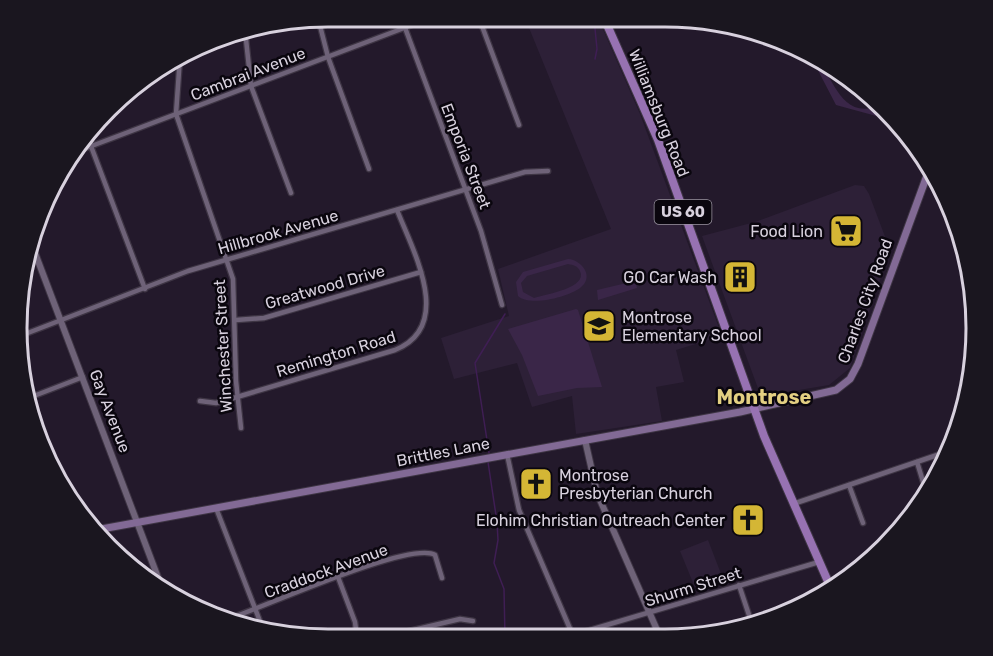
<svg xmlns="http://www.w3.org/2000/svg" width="993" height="656" viewBox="0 0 993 656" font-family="Rubik,sans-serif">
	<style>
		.built { fill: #2d2037 }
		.green { fill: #3a2648; fill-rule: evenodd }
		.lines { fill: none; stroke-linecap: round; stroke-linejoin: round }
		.stream { stroke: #3f1e54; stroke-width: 1.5 }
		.minor-casing { stroke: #3e3544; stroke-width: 7 }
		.tertiary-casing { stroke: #3e3544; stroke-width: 8 }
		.secondary-casing { stroke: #3e3544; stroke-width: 9 }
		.primary-casing { stroke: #3e3544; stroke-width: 10 }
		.minor { stroke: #6e6278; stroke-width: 4.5 }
		.tertiary { stroke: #6e6278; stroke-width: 6 }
		.secondary { stroke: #826a95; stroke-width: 7 }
		.primary { stroke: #9772b2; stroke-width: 8 }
		.labels { text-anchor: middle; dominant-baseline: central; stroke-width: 5; stroke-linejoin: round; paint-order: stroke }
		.shield { fill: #0a060e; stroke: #9a94a0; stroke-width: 1.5 }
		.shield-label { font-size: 15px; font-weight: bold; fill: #d8d1de }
		.street-label { font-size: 16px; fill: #d8d1de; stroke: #0a060e }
		.poi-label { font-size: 16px; fill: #d8d1de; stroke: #0a060e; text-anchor: end }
		.quarter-label { font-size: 20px; font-weight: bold; fill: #e3cf82; stroke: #0a060e }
		.rim { fill: none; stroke: #d8d1de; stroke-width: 3 }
	</style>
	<rect width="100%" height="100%" fill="#23192b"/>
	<g class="built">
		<polygon points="525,18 598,18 640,114 722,336 676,350 684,382 656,387 662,421 576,434 572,396 532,407 517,363 454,379 441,338 509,316 498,269 611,229"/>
		<polygon points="855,185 864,186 869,194 890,250 850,368 829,385 763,396 759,391 702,236 755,222"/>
		<polygon points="708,540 723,579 696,590 680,551"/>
	</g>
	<g class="green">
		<path d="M809,53C835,70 836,121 879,106L891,120L836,105Z"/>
		<path d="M568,259C582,260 595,277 580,288C568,297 530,307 518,296L516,282L523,272ZM568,264C573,265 578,266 580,271C588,288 546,294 534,298L523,292L521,283L527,276Z"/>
		<polygon points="635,281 637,288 598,300 597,290"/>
		<polygon points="576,309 578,310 602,387 577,388 538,396 522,355 508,329"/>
	</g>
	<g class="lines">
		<g class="stream">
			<polyline points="594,18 597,49 595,59"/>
			<polyline points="489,453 475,363 505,314"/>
			<polyline points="488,462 497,522 498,540 494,563 504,589 505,638"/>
		</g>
		<g class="minor-casing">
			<g id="minor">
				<polyline points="401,17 481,231 502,305"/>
				<polyline points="318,18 328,57 369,169"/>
				<polyline points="479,18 519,125"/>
				<polyline points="245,30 251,86 291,193"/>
				<polyline points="180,57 176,114 233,279 236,381 241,428"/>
				<polyline points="86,133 145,289"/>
				<polyline points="73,153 433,17"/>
				<polyline points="236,320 264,318 421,272"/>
				<polyline points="20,336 188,271 525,172 548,171"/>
				<polyline points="26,399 83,377"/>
				<path d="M200,401L216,403L227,400L395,350C455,326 413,251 397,210"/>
				<polyline points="507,454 519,510 574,638"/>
				<polyline points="917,462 925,488"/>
				<polyline points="849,485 863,523"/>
				<polyline points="793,504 946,452"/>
				<polyline points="216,508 263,629"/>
				<polyline points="338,577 355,622 357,637"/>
				<polyline points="739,585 751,621"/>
				<path d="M228,619C262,608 411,540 435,555L442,578"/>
				<polyline points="573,635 819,562"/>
				<polyline points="384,637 460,619 473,621"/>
			</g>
		</g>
		<g class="tertiary-casing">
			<g id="tertiary">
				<polyline points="32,245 162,588"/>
				<polyline points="585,440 597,493 661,639"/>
			</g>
		</g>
		<g class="secondary-casing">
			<polyline id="secondary" points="96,530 740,412 836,390 850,379 858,364 929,170"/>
		</g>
		<g class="primary-casing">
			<polyline id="primary" points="604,18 658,140 764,436 830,586"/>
		</g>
		<use href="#minor" class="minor"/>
		<use href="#tertiary" class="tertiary"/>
		<use href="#secondary" class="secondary"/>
		<use href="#primary" class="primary"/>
	</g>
	<defs>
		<g id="supermarket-square" transform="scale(1.725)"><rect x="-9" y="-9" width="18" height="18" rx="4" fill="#d4b635" stroke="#0a060e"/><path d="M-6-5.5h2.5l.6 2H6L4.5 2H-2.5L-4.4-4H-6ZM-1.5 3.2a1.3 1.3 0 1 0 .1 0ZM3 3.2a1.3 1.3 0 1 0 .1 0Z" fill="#111"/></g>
		<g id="building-square" transform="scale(1.725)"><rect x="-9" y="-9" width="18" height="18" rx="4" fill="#d4b635" stroke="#0a060e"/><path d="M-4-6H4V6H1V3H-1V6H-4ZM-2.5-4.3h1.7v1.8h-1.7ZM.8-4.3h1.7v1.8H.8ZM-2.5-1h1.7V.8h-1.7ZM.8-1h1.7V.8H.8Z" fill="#111"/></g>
		<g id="school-square" transform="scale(1.725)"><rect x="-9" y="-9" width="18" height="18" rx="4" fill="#d4b635" stroke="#0a060e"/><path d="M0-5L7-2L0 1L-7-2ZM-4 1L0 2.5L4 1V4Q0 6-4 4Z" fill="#111"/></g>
		<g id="church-square" transform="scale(1.725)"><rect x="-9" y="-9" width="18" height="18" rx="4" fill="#d4b635" stroke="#0a060e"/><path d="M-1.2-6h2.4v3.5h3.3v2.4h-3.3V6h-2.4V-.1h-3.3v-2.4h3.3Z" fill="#111"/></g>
	</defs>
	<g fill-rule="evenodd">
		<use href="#supermarket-square" x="846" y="231"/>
		<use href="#building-square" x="740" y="277"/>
		<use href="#school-square" x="599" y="326"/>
		<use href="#church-square" x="536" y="484"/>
		<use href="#church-square" x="748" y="520"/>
	</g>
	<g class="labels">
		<rect class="shield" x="654.5" y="200" width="57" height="24" rx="4.5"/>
		<g class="shield-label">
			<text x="683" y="212">US 60</text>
		</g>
		<g class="street-label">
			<text transform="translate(248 74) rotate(-21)">Cambrai Avenue</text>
			<text transform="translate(659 113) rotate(68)">Williamsburg Road</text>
			<text transform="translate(466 156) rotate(69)">Emporia Street</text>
			<text transform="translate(278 232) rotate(-16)">Hillbrook Avenue</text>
			<text transform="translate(325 287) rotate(-16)">Greatwood Drive</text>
			<text transform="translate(865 301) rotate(-70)">Charles City Road</text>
			<text transform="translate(223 346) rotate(-93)">Winchester Street</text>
			<text transform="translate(336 354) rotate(-17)">Remington Road</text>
			<text transform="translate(110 411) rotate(69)">Gay Avenue</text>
			<text transform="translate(443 452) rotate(-11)">Brittles Lane</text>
			<text transform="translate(326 571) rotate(-20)">Craddock Avenue</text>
			<text transform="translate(693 587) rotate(-17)">Shurm Street</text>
		</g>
		<g class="poi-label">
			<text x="823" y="231">Food Lion</text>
			<text x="717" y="277">GO Car Wash</text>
			<text x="622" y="317" text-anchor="start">Montrose<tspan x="622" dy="18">Elementary School</tspan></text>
			<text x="559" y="475" text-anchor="start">Montrose<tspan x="559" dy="18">Presbyterian Church</tspan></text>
			<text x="725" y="520">Elohim Christian Outreach Center</text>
		</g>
		<g class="quarter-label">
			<text x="764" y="397">Montrose</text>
		</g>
	</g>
	<path d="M0 0H993V656H0ZM328 27H665A301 301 0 0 1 966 328V328A301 301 0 0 1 665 629H328A301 301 0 0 1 27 328V328A301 301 0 0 1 328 27Z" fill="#1a161f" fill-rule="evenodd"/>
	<path class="rim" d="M328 27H665A301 301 0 0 1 966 328V328A301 301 0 0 1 665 629H328A301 301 0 0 1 27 328V328A301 301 0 0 1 328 27Z"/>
</svg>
